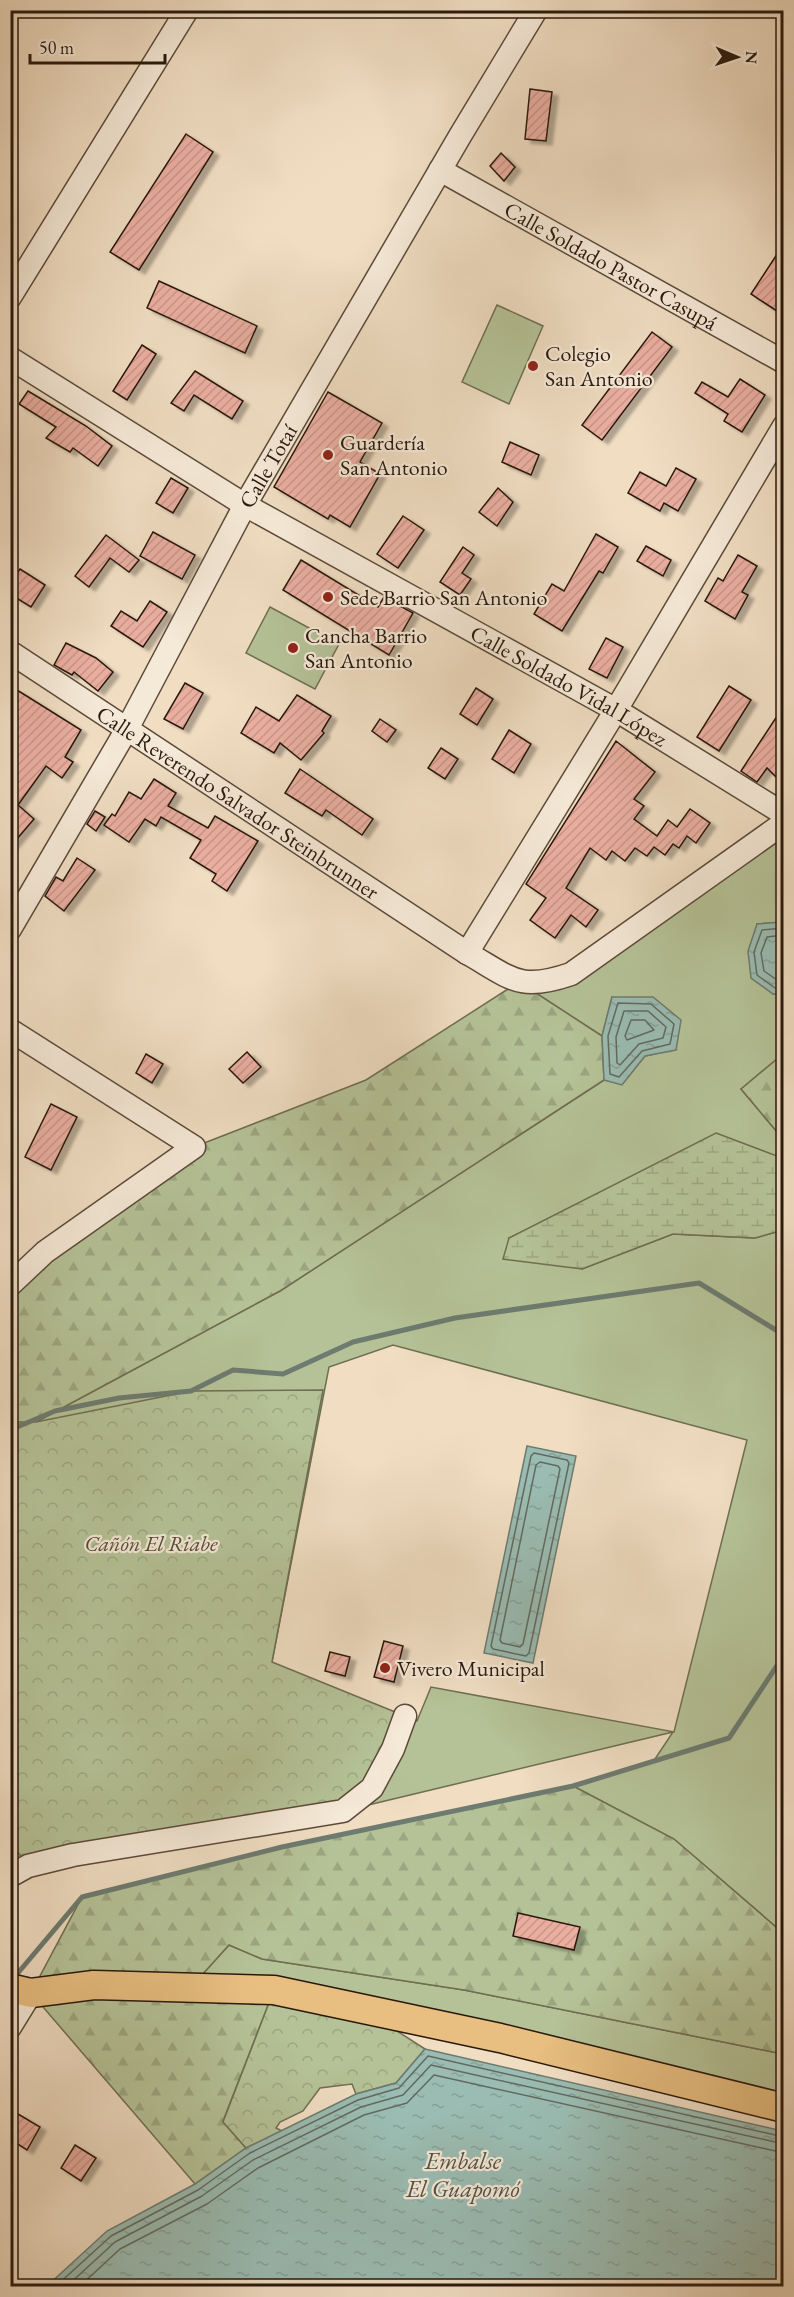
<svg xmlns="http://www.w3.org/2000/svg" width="794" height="2297" viewBox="0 0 794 2297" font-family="'EB Garamond',serif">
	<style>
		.grass { fill: #b5c297; stroke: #6f6e52; stroke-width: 1.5 }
		.forest { fill: url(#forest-firs); stroke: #6f6e52; stroke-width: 1.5 }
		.wetland { fill: url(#wetland-marsh); stroke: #6f6e52; stroke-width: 1.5 }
		.park { fill: url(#park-crowns); stroke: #6f6e52; stroke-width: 1.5 }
		.water { fill: url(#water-ripples); stroke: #6d7b70; stroke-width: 1.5 }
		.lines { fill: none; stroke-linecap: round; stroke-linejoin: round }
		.shore { stroke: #626a60; stroke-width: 1.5 }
		.stream { stroke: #6d7b70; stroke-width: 5 }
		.building { fill: url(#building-hatch); stroke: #29190d; stroke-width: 1.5; filter: url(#shadow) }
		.minor-casing { stroke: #5b4a3a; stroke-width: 25 }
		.major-casing { stroke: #29190d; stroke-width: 31 }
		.minor { stroke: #f5e9d7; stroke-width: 22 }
		.major { stroke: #e8be81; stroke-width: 28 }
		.poi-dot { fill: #8f2418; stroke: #f5e9d7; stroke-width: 2 }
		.labels { text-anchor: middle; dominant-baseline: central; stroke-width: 4.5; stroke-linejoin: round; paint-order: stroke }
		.street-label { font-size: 22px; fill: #29190d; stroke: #f5e9d7 }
		.poi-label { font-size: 22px; fill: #29190d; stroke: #f5e9d7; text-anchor: start }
		.park-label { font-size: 22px; font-style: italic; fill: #534c36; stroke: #f5e9d7 }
		.water-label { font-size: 24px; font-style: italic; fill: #515247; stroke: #f5e9d7 }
	</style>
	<defs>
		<pattern id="forest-firs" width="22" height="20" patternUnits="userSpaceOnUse" patternTransform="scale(1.5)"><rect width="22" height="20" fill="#b5c297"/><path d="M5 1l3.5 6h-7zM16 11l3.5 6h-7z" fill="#9ca681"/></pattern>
		<pattern id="wetland-marsh" width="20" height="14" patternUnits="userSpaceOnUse" patternTransform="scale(1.5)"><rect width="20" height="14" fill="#b5c297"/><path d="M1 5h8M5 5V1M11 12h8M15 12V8" fill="none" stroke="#9ca681"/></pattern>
		<pattern id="park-crowns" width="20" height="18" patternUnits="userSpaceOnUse" patternTransform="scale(1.5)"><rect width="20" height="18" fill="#b5c297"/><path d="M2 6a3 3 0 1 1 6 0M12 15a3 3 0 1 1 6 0" fill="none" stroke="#9ca681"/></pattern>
		<pattern id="water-ripples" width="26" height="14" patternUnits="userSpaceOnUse" patternTransform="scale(1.5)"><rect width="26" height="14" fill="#9abcb2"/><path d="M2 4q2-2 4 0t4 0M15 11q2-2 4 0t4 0" fill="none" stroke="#85a198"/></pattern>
		<pattern id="building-hatch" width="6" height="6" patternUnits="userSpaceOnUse" patternTransform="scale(1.5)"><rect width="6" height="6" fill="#eaaea0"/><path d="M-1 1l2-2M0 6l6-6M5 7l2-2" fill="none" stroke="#c99589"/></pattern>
		<filter id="shadow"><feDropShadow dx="6" dy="4" stdDeviation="1.5" flood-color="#0004"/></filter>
	</defs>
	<rect width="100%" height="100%" fill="#f0ddc2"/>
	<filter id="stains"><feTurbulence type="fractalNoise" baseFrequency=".00333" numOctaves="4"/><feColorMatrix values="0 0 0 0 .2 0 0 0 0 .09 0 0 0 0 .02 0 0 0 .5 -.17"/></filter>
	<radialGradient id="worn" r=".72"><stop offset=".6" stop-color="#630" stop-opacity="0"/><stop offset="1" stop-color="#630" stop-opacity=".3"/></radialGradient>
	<g class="grass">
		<polygon points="497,305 543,326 509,404 462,382"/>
		<polygon points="270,607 339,644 315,689 246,653"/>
		<polygon points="783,823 783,922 757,924 773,994 783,994 783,1054 741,1089 783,1139 783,1167 777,1156 560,1214 509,1238 582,1269 673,1234 755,1238 783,1230 783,1933 674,1839 573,1786 653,1762 673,1732 343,1811 405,1716 417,1721 431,1687 674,1732 747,1440 393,1345 329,1367 272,1662 11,1431 36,1422 280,1291 604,1080 622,1084 645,1056 676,1049 612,997 602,1036 519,982 545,983"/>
		<polygon points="229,1945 262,1959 464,1990 783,2054 783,2108 191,1987"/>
	</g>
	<g class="forest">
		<polygon points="519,982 602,1036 604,1080 280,1291 36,1422 11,1431 11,1285 194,1147 366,1080"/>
		<polygon points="783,1054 783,1139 741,1089"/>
		<polygon points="573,1786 674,1839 783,1933 783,2054 464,1990 262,1959 229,1945 191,1987 274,1990 223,2121 246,2148 195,2184 31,1993 82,1897 282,1847"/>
	</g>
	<polygon class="wetland" points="716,1133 777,1156 783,1167 783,1230 755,1238 673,1234 582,1269 503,1259 509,1238"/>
	<g class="park">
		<polygon points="323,1390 272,1662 405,1716 393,1749 343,1811 28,1866 11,1843 11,1422 36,1422 191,1391"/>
		<polygon points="274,1990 366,2011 425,2049 396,2083 356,2094 352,2084 320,2088 303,2111 280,2122 276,2128 282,2131 246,2148 223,2122"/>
	</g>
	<g class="water">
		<polygon points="783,922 783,994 773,994 751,978 748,951 757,924"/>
		<polygon points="612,997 653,997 681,1020 676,1050 645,1056 622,1085 604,1080 602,1036"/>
		<polygon points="527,1446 576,1456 533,1663 484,1653"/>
		<polygon points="425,2049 783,2131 783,2286 47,2286 107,2231 195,2184 246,2148 356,2094 396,2083"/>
	</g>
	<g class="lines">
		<g class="shore">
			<polyline points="784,928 762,930 754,952 757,975 775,988 784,988"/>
			<polyline points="784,935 767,937 761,953 764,971 777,980 784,981"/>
			<polygon points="618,1003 651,1004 674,1024 670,1044 642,1051 619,1077 610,1074 608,1036"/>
			<polygon points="624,1011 648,1011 666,1027 663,1038 639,1044 620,1065 617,1063 616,1037"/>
			<polygon points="631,1020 645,1020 654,1030 627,1040 625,1036"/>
			<polygon points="534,1453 567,1460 569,1463 529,1653 526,1656 493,1649 491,1646 531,1456"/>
			<polygon points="540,1462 558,1466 560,1469 523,1644 520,1647 502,1643 500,1640 536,1465"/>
			<polyline points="56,2286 111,2236 198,2190 250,2153 358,2100 399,2088 428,2056 784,2137"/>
			<polyline points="67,2286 115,2242 202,2196 253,2160 361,2107 403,2095 431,2065 784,2144"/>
			<polyline points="80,2286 120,2249 207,2204 258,2168 364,2115 407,2103 434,2075 784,2153"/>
		</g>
		<g class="stream">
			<polyline points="10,1430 55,1411 119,1398 191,1391 233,1370 283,1374 353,1342 455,1318 699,1283 784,1335"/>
			<polyline points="12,1980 82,1897 282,1847 573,1786 729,1738 784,1655"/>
		</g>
	</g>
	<g class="building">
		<polygon points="530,89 552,92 546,141 525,139"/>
		<polygon points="186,134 213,152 139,270 110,252"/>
		<polygon points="501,153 515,167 504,181 490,166"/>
		<polygon points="783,245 783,315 751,294"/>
		<polygon points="159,281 257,326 245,353 147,308"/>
		<polygon points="652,332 672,347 602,440 582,425"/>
		<polygon points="142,345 156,354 127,400 113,391"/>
		<polygon points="195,371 243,401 232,419 194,395 184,411 171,403"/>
		<polygon points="740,379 765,395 742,432 724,421 728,414 695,393 702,382 728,397"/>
		<polygon points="28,391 86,426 112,446 98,466 73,448 70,452 46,438 56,427 19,404"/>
		<polygon points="328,392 382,423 360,462 380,474 350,527 330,515 328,519 274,487"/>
		<polygon points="510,442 539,455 531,475 502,462"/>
		<polygon points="676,468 696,479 678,511 664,503 660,511 628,493 640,472 666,486"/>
		<polygon points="171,478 188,488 173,513 156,503"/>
		<polygon points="498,488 513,502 497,526 479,512"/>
		<polygon points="403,516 424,530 398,568 377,554"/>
		<polygon points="153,532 195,555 182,579 140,556"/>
		<polygon points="596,534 618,547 603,573 599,571 562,631 534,614 552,584 564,591"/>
		<polygon points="106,535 139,560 129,572 110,558 89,587 75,576"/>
		<polygon points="646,546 671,560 663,576 637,561"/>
		<polygon points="463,547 474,555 462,573 471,579 460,595 440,582"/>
		<polygon points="738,555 757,566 742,592 748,595 735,619 705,601 718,578 723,581"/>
		<polygon points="301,560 378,607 384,597 413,613 389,655 283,590"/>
		<polygon points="20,569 45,585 31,607 10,594 10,584"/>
		<polygon points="150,601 167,612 143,647 111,626 121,611 137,621"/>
		<polygon points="606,638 623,647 607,678 589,669"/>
		<polygon points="66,643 96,658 113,672 98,691 74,672 72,675 54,665"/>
		<polygon points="185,683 203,693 183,729 164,719"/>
		<polygon points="729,686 751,700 719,751 697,737"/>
		<polygon points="476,688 493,699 477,725 460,714"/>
		<polygon points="17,690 81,730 65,757 73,762 62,778 46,766 18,805 34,819 10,847 10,701"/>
		<polygon points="297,695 331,716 322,731 324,733 301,760 280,743 274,753 241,733 256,707 279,721"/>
		<polygon points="783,707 783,784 767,768 757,782 741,771"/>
		<polygon points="380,719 396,730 387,742 372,731"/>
		<polygon points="509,730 531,744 514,773 492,759"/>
		<polygon points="616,741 655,772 634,799 644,806 634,819 657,836 668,820 677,827 690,809 710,823 696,843 687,836 679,848 673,844 665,855 654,847 647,856 635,848 625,861 612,851 606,860 590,848 566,888 598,910 586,927 571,915 555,938 530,920 546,898 526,884"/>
		<polygon points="441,748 458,759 445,779 428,768"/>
		<polygon points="300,769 373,819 362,835 326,810 322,816 285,793"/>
		<polygon points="154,779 176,793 168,806 208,828 215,816 258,841 227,891 212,881 216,874 190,858 201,840 161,817 156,826 145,819 129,842 104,825 112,814 115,816 129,792 141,799"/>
		<polygon points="95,811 105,817 96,831 87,824"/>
		<polygon points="77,858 95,870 64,911 45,896 56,877 63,881"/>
		<polygon points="247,1052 261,1067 243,1083 229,1069"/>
		<polygon points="146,1054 163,1064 152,1083 136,1073"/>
		<polygon points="51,1104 77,1117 51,1170 25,1157"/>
		<polygon points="384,1641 403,1646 394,1682 374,1677"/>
		<polygon points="330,1652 350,1657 345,1676 325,1671"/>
		<polygon points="518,1913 580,1927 574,1950 513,1936"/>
		<polygon points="18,2114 40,2127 27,2150 10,2139 10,2126"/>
		<polygon points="75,2145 96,2158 81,2181 61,2168"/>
	</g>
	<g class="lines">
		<g class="minor-casing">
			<g id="minor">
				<path id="s1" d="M440,170L784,362"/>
				<polyline points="10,297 187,10"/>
				<path id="s2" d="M10,358L245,505L616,710L784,814"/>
				<path id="s3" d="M10,652L467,953C511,978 519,992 571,974L784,823"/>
				<path id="s4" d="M10,929L127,729L245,505L460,136L536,10"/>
				<polyline points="467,953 616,710 784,426"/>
				<polyline points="10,1030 194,1147 45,1252 10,1285"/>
				<polyline points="10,1876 28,1866 73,1855 343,1811 372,1788 393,1749 405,1716"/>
				<polyline points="10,2027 31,1993"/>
			</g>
		</g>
		<g class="major-casing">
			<polyline id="major" points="10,1988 31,1993 94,1985 274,1990 500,2038 784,2108"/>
		</g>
		<use href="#minor" class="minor"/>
		<use href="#major" class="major"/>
	</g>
	<g class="poi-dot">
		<circle cx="533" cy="366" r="6"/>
		<circle cx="328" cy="455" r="6"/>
		<circle cx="328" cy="597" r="6"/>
		<circle cx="293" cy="648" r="6"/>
		<circle cx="385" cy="1668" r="6"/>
	</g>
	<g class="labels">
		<g class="street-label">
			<text stroke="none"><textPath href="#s1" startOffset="196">Calle Soldado Pastor Casupá</textPath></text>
			<text stroke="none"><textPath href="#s4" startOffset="530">Calle Totaí</textPath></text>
			<text stroke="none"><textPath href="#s2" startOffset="648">Calle Soldado Vidal López</textPath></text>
			<text stroke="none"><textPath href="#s3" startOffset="273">Calle Reverendo Salvador Steinbrunner</textPath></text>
		</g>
		<g class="poi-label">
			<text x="545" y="353">Colegio<tspan x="545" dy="25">San Antonio</tspan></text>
			<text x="340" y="442">Guardería<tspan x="340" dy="25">San Antonio</tspan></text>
			<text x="340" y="597">Sede Barrio San Antonio</text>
			<text x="305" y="635">Cancha Barrio<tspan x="305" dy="25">San Antonio</tspan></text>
			<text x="397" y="1668">Vivero Municipal</text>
		</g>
		<g class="park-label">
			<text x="151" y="1543">Cañón El Riabe</text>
		</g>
		<g class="water-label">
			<text x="463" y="2160">Embalse<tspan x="463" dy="28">El Guapomó</tspan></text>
		</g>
	</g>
	<rect width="794" height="2297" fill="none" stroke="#f0ddc2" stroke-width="36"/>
	<rect x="12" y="12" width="770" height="2273" fill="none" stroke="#29190d" stroke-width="3"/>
	<rect x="18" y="18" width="758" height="2261" fill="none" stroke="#29190d" stroke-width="1.5"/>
	<g transform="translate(737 57) rotate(92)" stroke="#f5e9d7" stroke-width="4.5" paint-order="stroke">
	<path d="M0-4.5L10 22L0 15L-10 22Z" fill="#29190d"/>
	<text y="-9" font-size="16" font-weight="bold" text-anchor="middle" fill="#29190d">N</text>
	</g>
	<path d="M30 54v9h135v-9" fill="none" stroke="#29190d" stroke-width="3"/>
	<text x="39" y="54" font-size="18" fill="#29190d" stroke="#f5e9d7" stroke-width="4.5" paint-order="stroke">50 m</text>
	<rect width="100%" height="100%" filter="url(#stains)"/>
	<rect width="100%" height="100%" fill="url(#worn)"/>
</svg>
